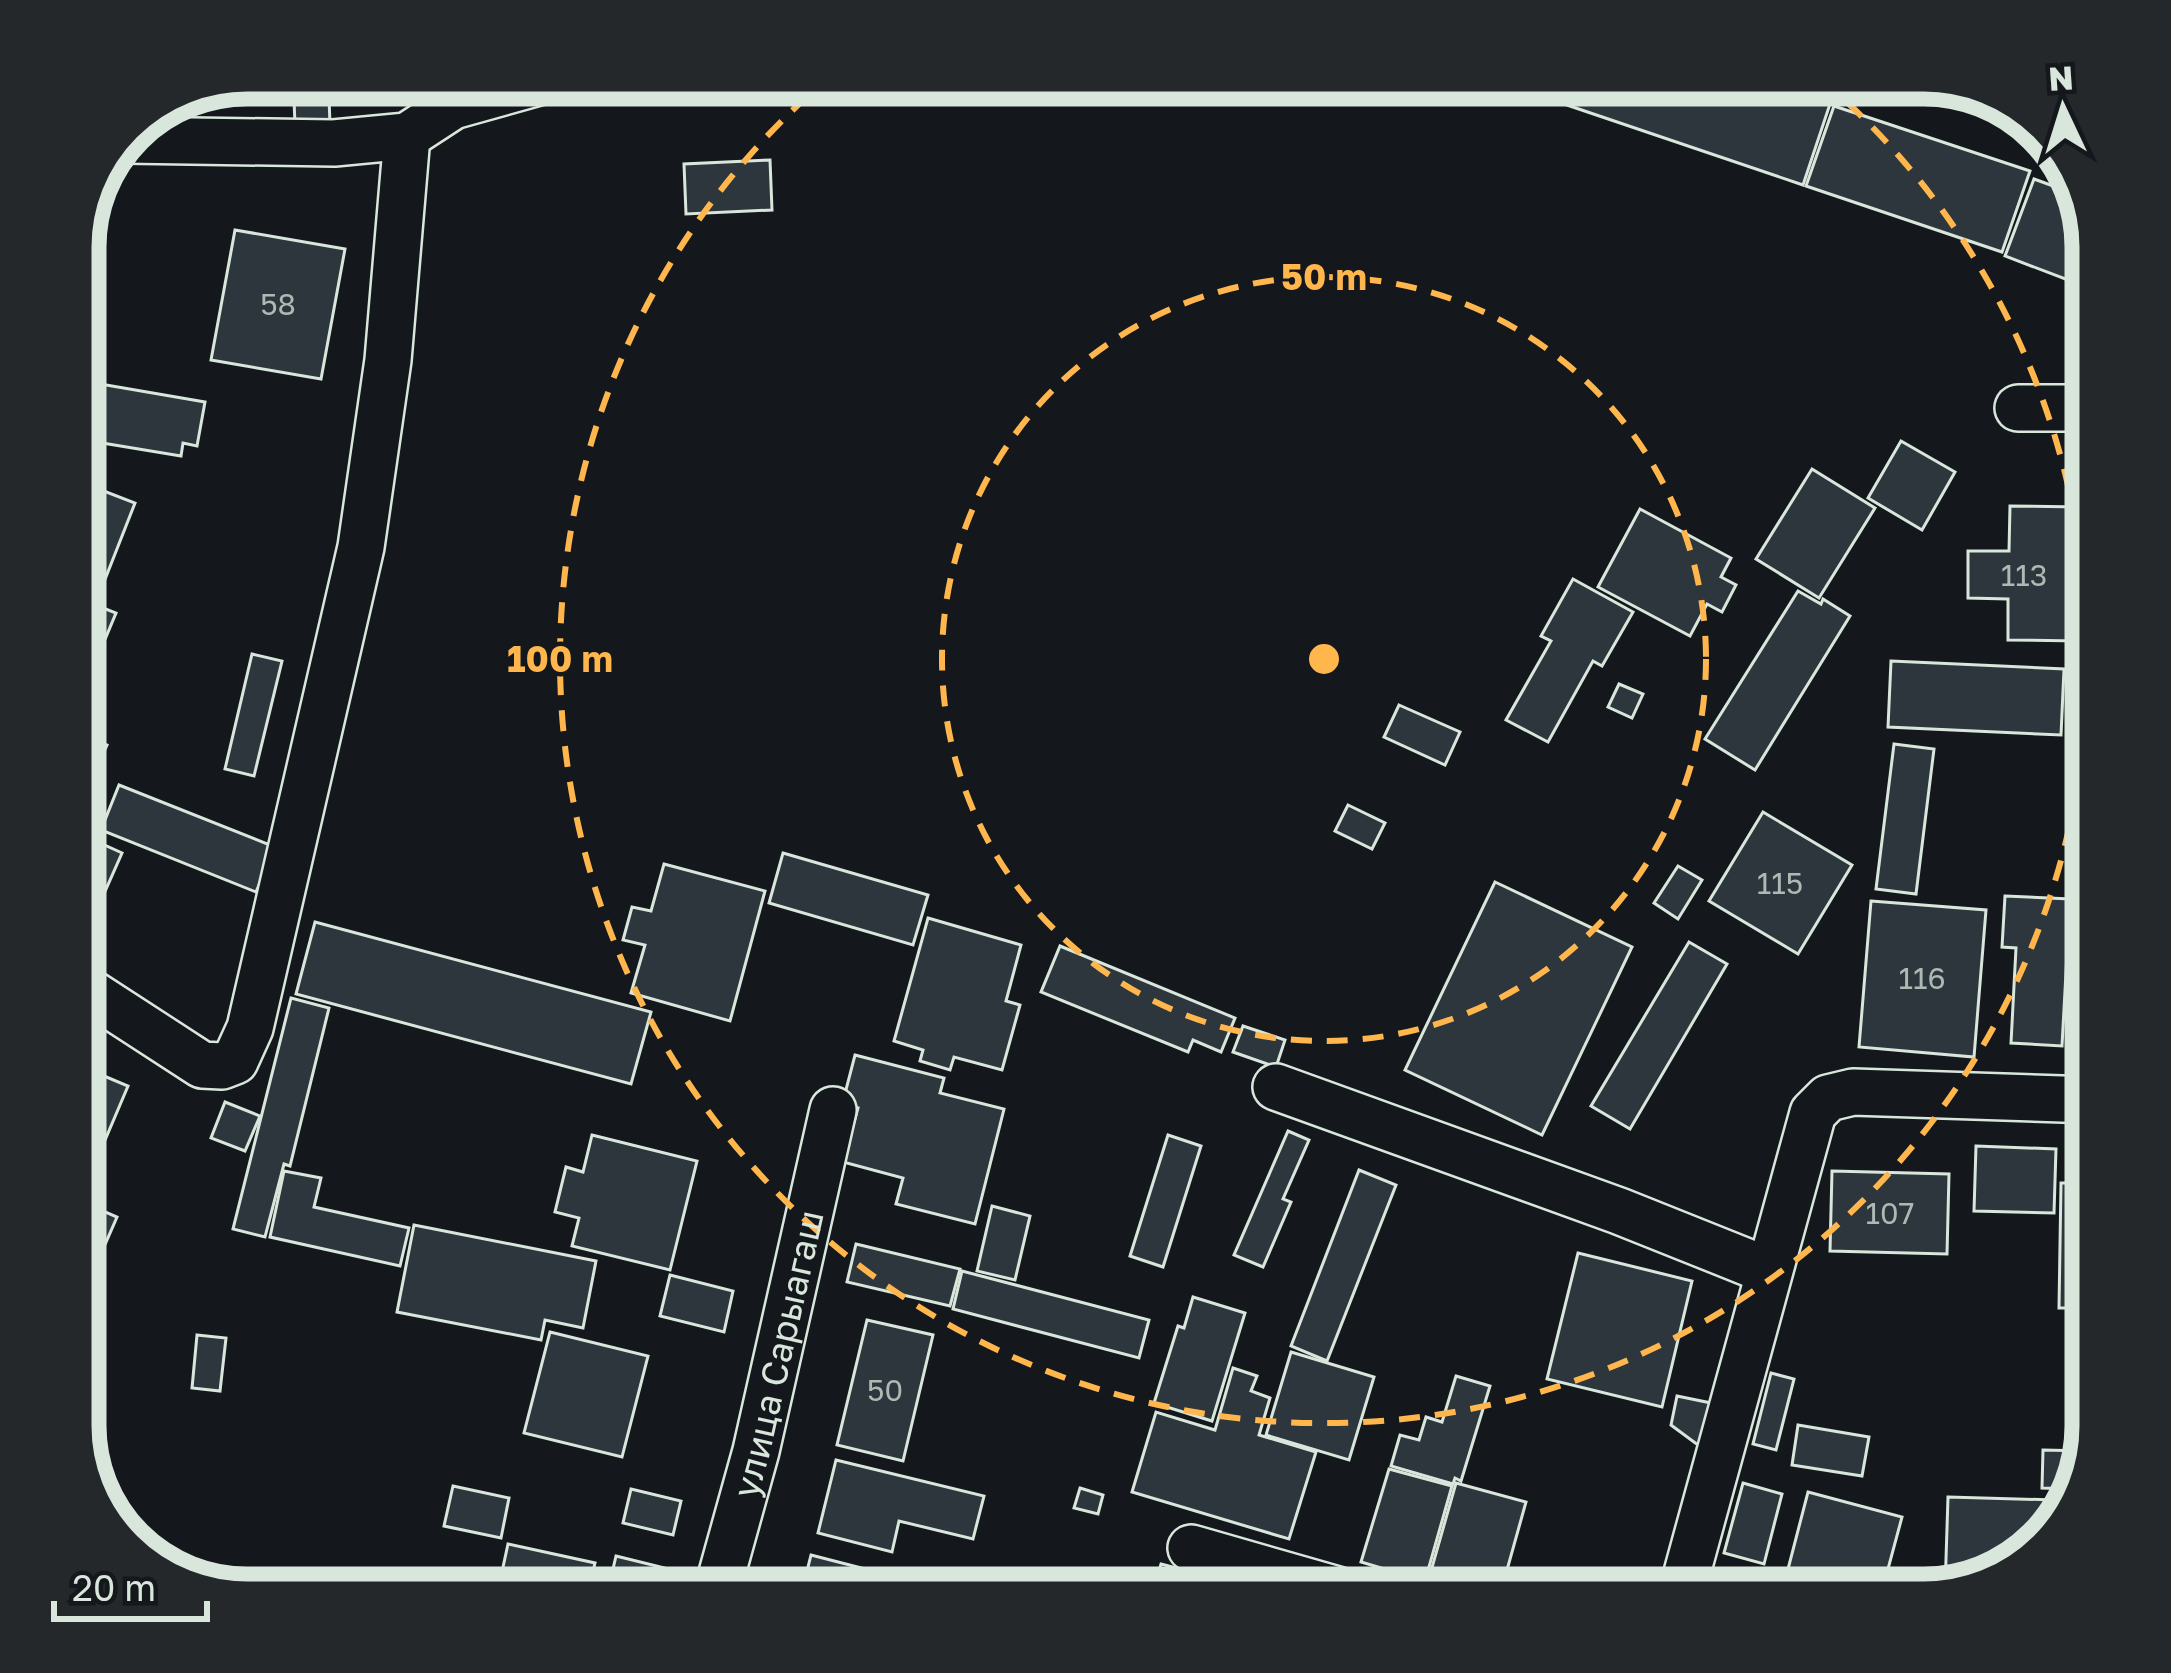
<svg xmlns="http://www.w3.org/2000/svg" width="2171" height="1673" viewBox="0 0 2171 1673" font-family="'Golos Text',sans-serif">
	<style>
		.building { fill: #2c363c; stroke: #d8e6dc; stroke-width: 3 }
		.lines { fill: none; stroke-linecap: round; stroke-linejoin: round }
		.street-casing { stroke: #d8e6dc; stroke-width: 50 }
		.street { stroke: #14181c; stroke-width: 45 }
		.ring { fill: none; stroke: #ffb74d; stroke-width: 6; stroke-dasharray: 21 15 }
		.labels { text-anchor: middle; dominant-baseline: central; stroke-width: 9; stroke-linejoin: round; paint-order: stroke }
		.number-label { font-size: 30px; fill: #adbab4 }
		.street-label { font-size: 36px; fill: #d8e6dc; stroke: #14181c }
		.rim { fill: none; stroke: #d8e6dc; stroke-width: 15 }
		.centre { fill: #ffb74d; stroke: #14181c; stroke-width: 6 }
		.ring-label { font-size: 36px; text-anchor: middle; font-weight: bold; fill: #ffb74d; stroke: #14181c; stroke-width: 9; stroke-linejoin: round; paint-order: stroke }
	</style>
	<rect width="100%" height="100%" fill="#14181c"/>
	<g class="building">
		<polygon points="1493,78 1565,78 1557,100"/>
		<polygon points="1567,78 1763,78 1831,101 1803,185 1558,102"/>
		<polygon points="329,97 330,125 295,126 294,99"/>
		<polygon points="1834,106 2030,171 2002,252 1806,186"/>
		<polygon points="2061,154 2076,173 2078,183 2073,190 2048,176"/>
		<polygon points="770,160 772,210 686,214 684,164"/>
		<polygon points="2034,179 2078,195 2068,223 2090,231 2092,242 2076,283 2005,256"/>
		<polygon points="94,203 81,290 78,289 78,235"/>
		<polygon points="235,230 345,249 321,379 211,360"/>
		<polygon points="2088,266 2093,266 2093,355 2078,354 2080,281"/>
		<polygon points="83,381 205,402 197,446 183,443 181,456 78,439"/>
		<polygon points="1901,441 1955,472 1922,530 1868,498"/>
		<polygon points="1812,469 1875,508 1819,598 1756,559"/>
		<polygon points="78,481 135,503 102,587 78,578"/>
		<polygon points="2010,506 2081,507 2079,641 2008,640 2008,599 1968,598 1968,551 2009,551"/>
		<polygon points="1640,509 1731,558 1721,577 1736,585 1722,612 1707,604 1690,636 1598,587"/>
		<polygon points="1573,579 1633,612 1602,666 1593,661 1548,742 1506,720 1551,641 1541,636"/>
		<polygon points="1798,591 1821,604 1823,599 1850,616 1755,770 1705,739"/>
		<polygon points="78,598 116,613 78,704"/>
		<polygon points="252,654 282,661 254,776 225,769"/>
		<polygon points="1891,661 2064,669 2061,735 1888,727"/>
		<polygon points="1619,684 1643,694 1632,718 1608,707"/>
		<polygon points="1399,705 1460,732 1445,765 1384,737"/>
		<polygon points="78,733 107,745 78,811"/>
		<polygon points="1894,744 1934,749 1916,894 1876,889"/>
		<polygon points="2085,751 2093,751 2093,899 2078,898"/>
		<polygon points="119,785 275,847 256,892 101,830"/>
		<polygon points="1348,805 1385,823 1372,849 1335,831"/>
		<polygon points="1763,812 1852,865 1798,954 1709,901"/>
		<polygon points="78,833 122,853 91,923 78,918"/>
		<polygon points="783,853 928,895 913,945 769,903"/>
		<polygon points="664,864 765,891 730,1021 631,993 645,945 623,940 632,907 651,911"/>
		<polygon points="1678,866 1702,880 1678,919 1654,903"/>
		<polygon points="1495,882 1632,947 1542,1135 1405,1070"/>
		<polygon points="2005,896 2070,899 2062,1046 2011,1043 2016,948 2002,947"/>
		<polygon points="1871,901 1986,910 1974,1057 1859,1047"/>
		<polygon points="2078,903 2093,904 2093,930 2076,930"/>
		<polygon points="928,918 1021,945 1006,1001 1020,1005 1002,1070 954,1057 950,1070 920,1061 923,1050 894,1041"/>
		<polygon points="315,922 651,1012 631,1084 296,994"/>
		<polygon points="2074,933 2093,934 2093,1048 2070,1048"/>
		<polygon points="1689,942 1727,964 1630,1129 1591,1106"/>
		<polygon points="1060,946 1235,1018 1221,1052 1193,1040 1188,1052 1041,992"/>
		<polygon points="291,998 329,1008 290,1166 284,1164 265,1237 233,1229"/>
		<polygon points="1243,1026 1285,1040 1276,1067 1233,1052"/>
		<polygon points="855,1055 944,1078 940,1093 1004,1109 975,1224 896,1204 903,1178 843,1162 858,1108 842,1105"/>
		<polygon points="85,1068 128,1086 94,1166 78,1159 78,1082"/>
		<polygon points="225,1102 260,1116 245,1151 211,1138"/>
		<polygon points="1288,1131 1309,1140 1283,1199 1291,1202 1263,1267 1234,1255"/>
		<polygon points="592,1135 697,1161 670,1270 572,1246 579,1218 555,1212 566,1167 583,1172"/>
		<polygon points="1168,1135 1201,1146 1163,1267 1130,1256"/>
		<polygon points="1976,1146 2056,1149 2054,1213 1974,1211"/>
		<polygon points="1359,1170 1396,1185 1327,1361 1291,1346"/>
		<polygon points="284,1171 321,1178 314,1207 409,1228 400,1266 270,1237"/>
		<polygon points="1832,1171 1949,1174 1947,1254 1830,1251"/>
		<polygon points="2061,1183 2093,1183 2093,1308 2059,1308"/>
		<polygon points="78,1200 117,1217 80,1302 78,1302"/>
		<polygon points="992,1206 1030,1216 1015,1280 977,1271"/>
		<polygon points="414,1225 596,1261 583,1328 545,1320 541,1340 397,1312"/>
		<polygon points="856,1244 960,1269 950,1306 847,1282"/>
		<polygon points="1578,1253 1692,1281 1662,1407 1547,1379"/>
		<polygon points="962,1271 1149,1320 1139,1358 953,1309"/>
		<polygon points="670,1275 733,1291 724,1332 660,1316"/>
		<polygon points="1193,1297 1245,1313 1212,1421 1154,1403 1178,1326 1184,1328"/>
		<polygon points="867,1320 933,1335 903,1461 837,1445"/>
		<polygon points="550,1332 648,1356 622,1457 524,1433"/>
		<polygon points="197,1335 226,1338 220,1391 192,1388"/>
		<polygon points="1291,1352 1374,1377 1349,1460 1266,1435"/>
		<polygon points="1233,1368 1257,1376 1251,1391 1270,1398 1259,1435 1316,1452 1289,1539 1132,1492 1156,1412 1215,1430"/>
		<polygon points="1771,1373 1794,1379 1776,1450 1753,1444"/>
		<polygon points="1456,1376 1490,1386 1461,1481 1455,1478 1453,1484 1391,1466 1400,1435 1419,1440 1426,1417 1442,1422"/>
		<polygon points="1677,1396 1711,1403 1702,1448 1671,1425"/>
		<polygon points="1798,1425 1869,1437 1862,1476 1792,1465"/>
		<polygon points="2043,1450 2085,1451 2072,1489 2042,1488"/>
		<polygon points="836,1460 984,1496 973,1539 899,1521 892,1552 818,1533"/>
		<polygon points="1389,1469 1452,1486 1425,1581 1361,1562"/>
		<polygon points="1456,1483 1526,1502 1500,1595 1425,1592"/>
		<polygon points="1743,1483 1782,1494 1764,1564 1724,1553"/>
		<polygon points="453,1486 509,1498 501,1538 444,1526"/>
		<polygon points="1080,1488 1103,1495 1098,1514 1074,1508"/>
		<polygon points="631,1489 681,1501 673,1535 623,1523"/>
		<polygon points="1808,1492 1902,1517 1881,1595 1815,1595 1819,1582 1787,1573"/>
		<polygon points="1948,1497 2055,1500 2054,1533 1998,1578 1945,1590"/>
		<polygon points="508,1544 595,1563 587,1595 497,1595"/>
		<polygon points="811,1555 916,1582 912,1595 801,1595"/>
		<polygon points="616,1556 665,1568 659,1595 607,1595"/>
		<polygon points="1161,1564 1245,1586 1242,1595 1152,1595"/>
	</g>
	<g class="lines">
		<g class="street-casing">
			<g id="street">
				<polyline points="125,140 334,143 407,136 453,106 553,78"/>
				<polyline points="2018,408 2093,408"/>
				<polyline points="78,998 85,989 202,1065 222,1066 235,1061 250,1028 361,547 388,360 407,136"/>
				<polyline points="1276,1087 1619,1211 1769,1271"/>
				<polyline points="1191,1548 1355,1595"/>
				<path id="s1" d="M716,1595L756,1451L833,1110"/>
				<polyline points="1681,1595 1813,1113 1828,1098 1853,1092 2093,1100"/>
			</g>
		</g>
		<use href="#street" class="street"/>
	</g>
	<g class="ring">
		<circle cx="1324" cy="659" r="382"/>
		<path d="M1820 78A764 764 0 1 1 828 78"/>
	</g>
	<g class="labels">
		<g class="number-label">
			<text x="278" y="304">58</text>
			<text x="2024" y="575">113</text>
			<text x="1780" y="883">115</text>
			<text x="1922" y="978">116</text>
			<text x="1890" y="1213">107</text>
			<text x="885" y="1390">50</text>
		</g>
		<g class="street-label">
			<text stroke="none"><textPath href="#s1" startOffset="249">улица Сарыагаш</textPath></text>
		</g>
	</g>
	<path d="M0 0H2171V1673H0ZM247 99H1924A148 148 0 0 1 2072 247V1426A148 148 0 0 1 1924 1574H247A148 148 0 0 1 99 1426V247A148 148 0 0 1 247 99Z" fill="#24282b" fill-rule="evenodd"/>
	<path class="rim" d="M247 99H1924A148 148 0 0 1 2072 247V1426A148 148 0 0 1 1924 1574H247A148 148 0 0 1 99 1426V247A148 148 0 0 1 247 99Z"/>
	<circle cx="1324" cy="659" r="18" class="centre"/>
	<g class="ring-label">
		<text x="1324" y="290">50 m</text>
		<text x="560" y="672">100 m</text>
	</g>
	<g transform="translate(2063 108) rotate(356)" stroke="#14181c" stroke-width="9" paint-order="stroke">
	<path d="M0-9L21 45L0 30L-21 45Z" fill="#d8e6dc"/>
	<text y="-18" font-size="33" font-weight="bold" text-anchor="middle" fill="#d8e6dc">N</text>
	</g>
	<path d="M54 1601v18h153v-18" fill="none" stroke="#d8e6dc" stroke-width="6"/>
	<text x="72" y="1601" font-size="36" fill="#d8e6dc" stroke="#14181c" stroke-width="9" paint-order="stroke">20 m</text>
</svg>
